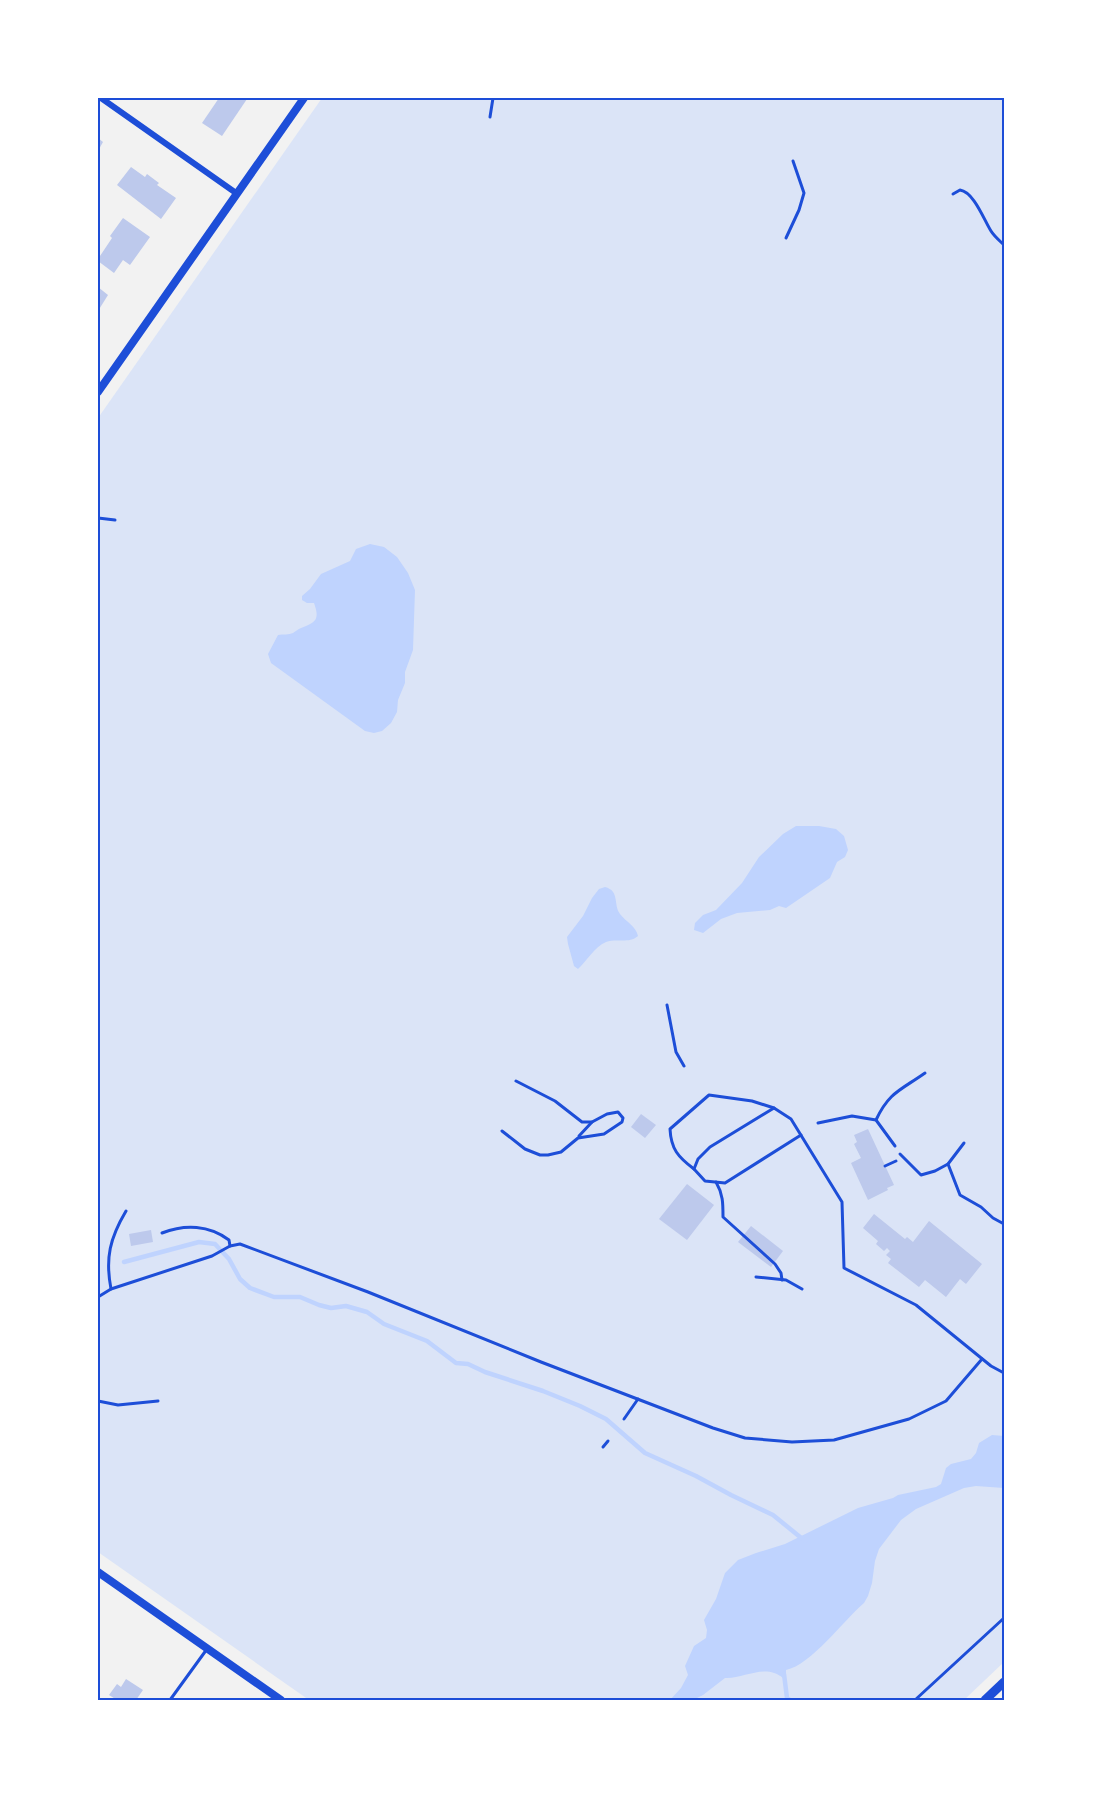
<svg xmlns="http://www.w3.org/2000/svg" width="1102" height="1798" viewBox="0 0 1102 1798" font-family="'DejaVu Sans',sans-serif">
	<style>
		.green { fill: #dbe4f7 }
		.water { fill: #bfd3fe }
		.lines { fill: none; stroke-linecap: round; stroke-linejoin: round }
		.stream { stroke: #bfd3fe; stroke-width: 4.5 }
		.building { fill: #bdc9ec }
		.path { stroke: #1d4ed8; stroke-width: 3 }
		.service { stroke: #1d4ed8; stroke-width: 3 }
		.minor { stroke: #1d4ed8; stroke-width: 6 }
		.tertiary { stroke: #1d4ed8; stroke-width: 8 }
		.secondary { stroke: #1d4ed8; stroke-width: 9 }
		.neatline { fill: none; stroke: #1d4ed8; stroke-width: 2 }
	</style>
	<rect width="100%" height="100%" fill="#f2f2f2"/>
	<polygon class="green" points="322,98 1004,98 1004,1662 964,1700 309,1700 98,1552 98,418"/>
	<g class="water">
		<path d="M370,544L384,547L397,557L408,573L415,590L413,650L405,672V683L398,700L397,712L391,723L382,731L374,733L365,731L271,663L268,654L278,635C283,634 289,635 293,633C296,631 298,629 301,628C316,622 320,620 314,603H307L302,600V596L310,589L321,574L350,561L356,549Z"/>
		<polygon points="796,826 819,826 836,829 844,836 848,850 845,857 837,862 830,878 786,908 779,906 770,910 737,913 721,919 703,933 694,930 695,923 703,915 716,910 742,883 759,857 783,834"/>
		<path d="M605,887C620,891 613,904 620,914C626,922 636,926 638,936C629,944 616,938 606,942C594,947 587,961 578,969L574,966L568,944L567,937L583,916L592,898L599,889Z"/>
		<path d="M992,1435L1004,1436V1488L976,1486L964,1488L916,1509L901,1520L879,1549L875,1561L872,1583L868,1596L864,1603C844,1620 811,1665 786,1670V1677L783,1678C765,1663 744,1679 725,1678L703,1695L693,1700H670L681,1688L688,1675L685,1666L694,1646L706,1638L707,1630L704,1620L716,1599L725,1573L738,1560L756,1553L785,1544L858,1508L893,1498L898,1495L936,1487L941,1484L946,1468L951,1464L971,1459L976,1453L979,1443Z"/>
	</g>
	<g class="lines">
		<g class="stream">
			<polyline points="124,1262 199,1242 215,1244 229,1259 240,1279 250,1288 274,1297 300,1297 319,1305 331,1308 346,1306 367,1312 384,1324 427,1341 456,1363 468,1364 485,1372 543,1391 580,1406 606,1419 645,1453 696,1476 731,1495 773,1515 805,1541"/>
			<polyline points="784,1674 787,1698 790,1700"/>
		</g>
	</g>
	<g class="building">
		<polygon points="219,98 245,98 247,99 222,136 202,123"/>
		<polygon points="98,138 103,142 98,151"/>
		<polygon points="131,167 145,177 147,174 159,183 157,185 176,198 161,219 117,185"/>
		<polygon points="123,218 150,237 130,265 123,260 114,273 98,261 98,259 112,238 110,236"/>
		<polygon points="98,287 108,295 98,311"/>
		<polygon points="641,1114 656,1125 645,1138 631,1127"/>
		<polygon points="868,1129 894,1185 887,1188 888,1190 868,1200 851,1163 861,1158 854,1144 857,1142 854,1135"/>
		<polygon points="687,1184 714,1205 687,1240 659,1219"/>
		<polygon points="874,1214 905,1239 907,1237 913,1242 929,1221 982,1264 966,1284 960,1279 946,1297 925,1280 919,1287 888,1263 891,1259 886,1255 890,1251 887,1248 884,1251 876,1244 878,1241 863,1228"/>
		<polygon points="751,1226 783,1251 771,1267 738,1242"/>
		<polygon points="151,1230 153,1242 131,1246 129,1234"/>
		<polygon points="126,1679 143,1690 136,1700 117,1700 109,1695 117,1684 121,1687"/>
	</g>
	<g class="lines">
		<g class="path">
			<path d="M876,1120C889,1092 901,1090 925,1073"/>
			<polyline points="818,1123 852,1116 876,1120 895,1146"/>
			<polyline points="885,1166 896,1161"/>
		</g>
		<g class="service">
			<polyline points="490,117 493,98"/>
			<path d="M953,194L960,190C974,192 984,220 991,231C994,236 1000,241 1004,245"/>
			<polyline points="786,238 799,210 804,193 793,161"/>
			<polyline points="98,518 115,520"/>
			<polyline points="667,1005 676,1052 684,1066"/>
			<polyline points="774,1108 710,1147 698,1159 694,1169 705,1181 725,1183 801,1135"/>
			<polyline points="502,1131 525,1149 540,1155 548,1155 561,1152 578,1138 604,1134 622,1122 623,1118 618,1112 607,1114 592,1122 582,1122 555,1101 516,1081"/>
			<polyline points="579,1136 592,1122"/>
			<polyline points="964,1143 948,1164 960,1195 981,1207 993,1218 1004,1224"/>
			<polyline points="900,1154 921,1175 935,1171 948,1164"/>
			<path d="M694,1169C678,1157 671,1149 670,1129L709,1095L752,1101L774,1108L791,1119L842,1202L844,1268L916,1305L991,1366L1004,1373"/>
			<path d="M716,1182C723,1194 723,1203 723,1217L775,1264L781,1273L782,1280"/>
			<path d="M162,1233C185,1224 209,1225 229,1240L230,1246"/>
			<polyline points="756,1277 786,1280 802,1289"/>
			<path d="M111,1289C105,1258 110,1238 126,1211"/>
			<polyline points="98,1297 111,1289 212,1256 230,1246 240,1244 368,1292 541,1362 713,1428 745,1438 792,1442 834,1440 909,1419 946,1401 982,1359"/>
			<polyline points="98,1401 118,1405 158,1401"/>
			<polyline points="624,1419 638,1399"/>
			<polyline points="603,1447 608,1441"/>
			<polyline points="170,1700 207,1649"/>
			<polyline points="915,1700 1004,1618"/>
		</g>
		<polyline class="minor" points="101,98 236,193"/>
		<g class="tertiary">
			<polyline points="98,392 304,98"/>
			<polyline points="98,1572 281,1700"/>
		</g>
		<polyline class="secondary" points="985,1700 1004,1682"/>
	</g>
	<rect width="1102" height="1798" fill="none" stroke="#ffffff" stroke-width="198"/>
	<rect x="99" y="99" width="904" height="1600" class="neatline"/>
</svg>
